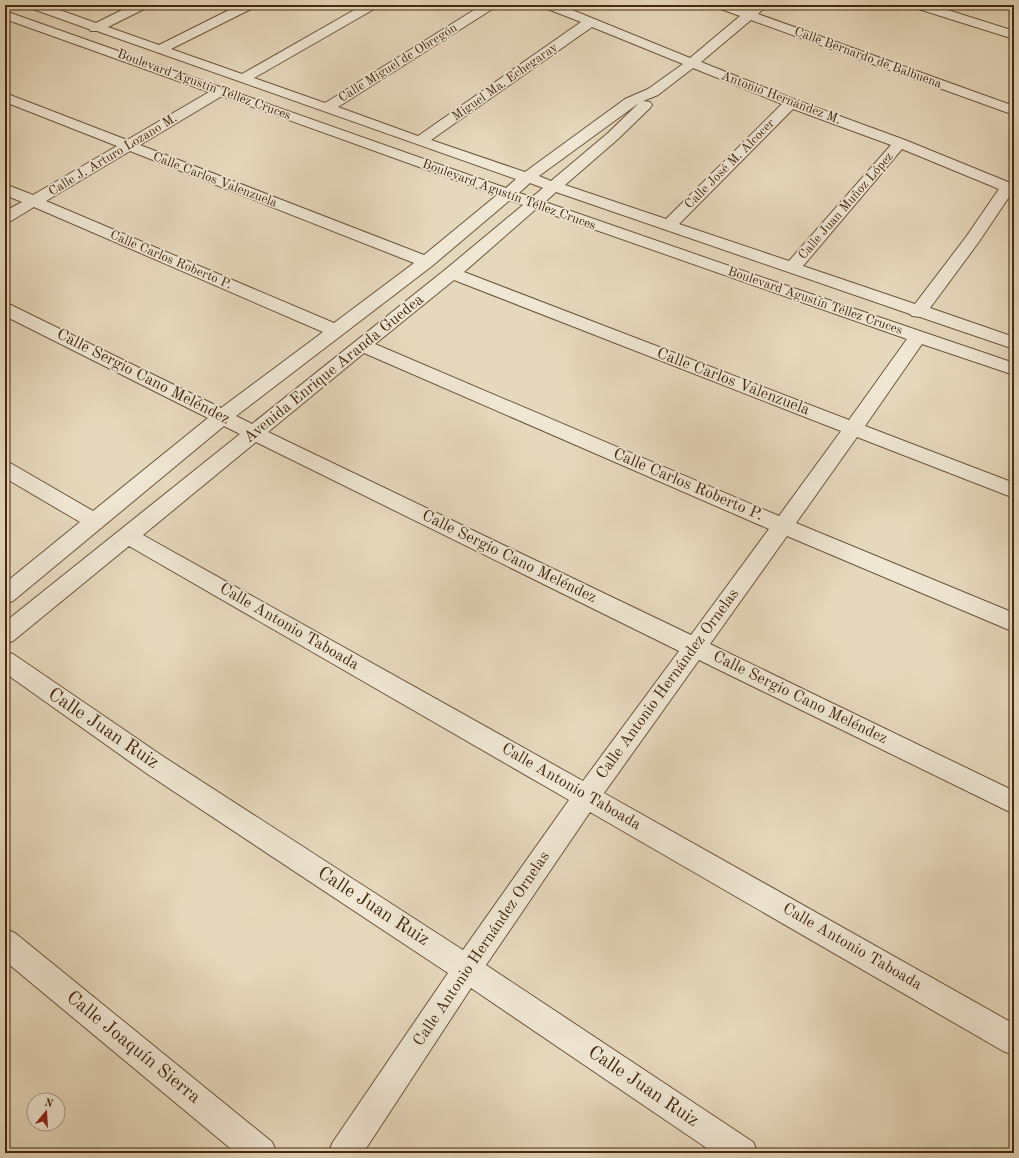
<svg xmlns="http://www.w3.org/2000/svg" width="1019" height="1158" viewBox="0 0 1019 1158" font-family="'Old Standard TT',serif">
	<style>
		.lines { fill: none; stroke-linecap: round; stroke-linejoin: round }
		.minor-casing { stroke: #6c553a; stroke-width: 2 }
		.minor { fill: #efe6d3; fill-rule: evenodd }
		.labels { text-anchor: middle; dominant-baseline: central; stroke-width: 3.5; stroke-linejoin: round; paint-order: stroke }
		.far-street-label { font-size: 13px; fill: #44290f; stroke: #efe6d3 }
		.street-label { font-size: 16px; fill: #44290f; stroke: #efe6d3 }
		.near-street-label { font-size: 19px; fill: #44290f; stroke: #efe6d3 }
	</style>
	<rect width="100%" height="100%" fill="#e6d8bc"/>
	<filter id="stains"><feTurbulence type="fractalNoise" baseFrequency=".005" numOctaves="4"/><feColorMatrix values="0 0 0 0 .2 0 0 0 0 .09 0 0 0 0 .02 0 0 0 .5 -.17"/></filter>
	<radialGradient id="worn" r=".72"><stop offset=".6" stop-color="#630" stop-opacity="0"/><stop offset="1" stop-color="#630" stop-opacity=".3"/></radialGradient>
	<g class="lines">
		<g class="minor-casing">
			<g id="minor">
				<path d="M28,5H46L96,23L132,5H148L146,8L108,27L159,45L239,5H255L253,8L171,49L242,74L363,5H378L376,8L254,78L325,103L482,5H496L494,8L338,107L418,136L581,22L545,8L543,5H560L690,58L740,16L718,8L716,5H734L748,10L754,5H767L758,14L1014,106V115L751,20L701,62L796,100L905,140L1013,184L1014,195L1011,194L978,243L930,308L1014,337V349L920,317L912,316L910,314L556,192L545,202L767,279L1014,363V375L922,344L865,426L1014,483V498L857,437L796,523L1014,613V632L787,536L710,644L1014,791V814L699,660L604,793L1014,1024V1055L1003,1051L590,812L486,965L753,1142L758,1153H714L471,988L363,1153H328L333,1142L448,973L146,773L5,673V652L13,654L164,757L463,950L569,800L129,546L13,641L5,644V622L240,434L224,426L13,601L5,604V583L80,522L5,478V462L12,464L93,511L208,418L5,316V304L11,305L221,408L323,332L34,207L11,221L5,223V211L22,202L5,195V184L33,195L117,146L5,102V93L127,140L209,92L5,19V11L506,188L516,179L97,31H91L89,29L30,8ZM592,27L683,64L648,89L625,99L525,172L431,140ZM693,68L782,104L666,219L565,185L618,139L650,108L652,105L650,102L643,101L658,95ZM222,96L497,195L424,255L140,145ZM639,103L608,133L551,181L539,176ZM793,109L891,145L789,261L679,224ZM902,149L999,189L966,237L915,304L803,266ZM130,151L414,263L334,323L46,201ZM530,183L543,188L532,197L519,193ZM510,200L523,205L446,269L252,424L236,416L432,266ZM536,209L907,339L849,420L464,272ZM454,280L841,431L779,516L375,344ZM364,353L769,529L691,635L268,432ZM256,442L679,651L583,781L143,535Z"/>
				<polygon points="913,5 932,5 1014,31 1014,39 915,8"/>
				<polygon points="5,929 15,933 272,1142 277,1153 236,1153 5,961"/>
			</g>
		</g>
		<use href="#minor" class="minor"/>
	</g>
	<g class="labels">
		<g class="far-street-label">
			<text transform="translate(868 58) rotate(20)">Calle Bernardo de Balbuena</text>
			<text transform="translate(398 63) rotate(-32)">Calle Miguel de Obregón</text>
			<text transform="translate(505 82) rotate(-35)">Miguel Ma. Echegaray</text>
			<text transform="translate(204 85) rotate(20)">Boulevard Agustín Téllez Cruces</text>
			<text transform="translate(781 98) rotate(21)">Antonio Hernández M.</text>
			<text transform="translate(113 155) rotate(-31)">Calle J. Arturo Lozano M.</text>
			<text transform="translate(730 164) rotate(-45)">Calle José M. Alcocer</text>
			<text transform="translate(215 180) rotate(21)">Calle Carlos Valenzuela</text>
			<text transform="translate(509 195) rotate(20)">Boulevard Agustín Téllez Cruces</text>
			<text transform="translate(846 206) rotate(-49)">Calle Juan Muñoz López</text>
			<text transform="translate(171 260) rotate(23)">Calle Carlos Roberto P.</text>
			<text transform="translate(815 301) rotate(19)">Boulevard Agustín Téllez Cruces</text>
		</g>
		<g class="street-label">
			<text transform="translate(334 369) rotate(-39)">Avenida Enrique Aranda Guedea</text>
			<text transform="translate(143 377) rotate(27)">Calle Sergio Cano Meléndez</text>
			<text transform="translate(733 382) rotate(21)">Calle Carlos Valenzuela</text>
			<text transform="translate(688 485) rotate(23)">Calle Carlos Roberto P.</text>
			<text transform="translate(509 557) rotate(26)">Calle Sergio Cano Meléndez</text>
			<text transform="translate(289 627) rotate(30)">Calle Antonio Taboada</text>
			<text transform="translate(668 684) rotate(-54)">Calle Antonio Hernández Ornelas</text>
			<text transform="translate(800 698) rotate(26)">Calle Sergio Cano Meléndez</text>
			<text transform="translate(571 787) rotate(30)">Calle Antonio Taboada</text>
			<text transform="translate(852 947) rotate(30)">Calle Antonio Taboada</text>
			<text transform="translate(482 949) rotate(-56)">Calle Antonio Hernández Ornelas</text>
		</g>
		<g class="near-street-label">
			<text transform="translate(103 729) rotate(34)">Calle Juan Ruiz</text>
			<text transform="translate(373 907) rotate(33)">Calle Juan Ruiz</text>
			<text transform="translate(133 1048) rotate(39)">Calle Joaquín Sierra</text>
			<text transform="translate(643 1087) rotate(34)">Calle Juan Ruiz</text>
		</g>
	</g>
	<rect width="1019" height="1158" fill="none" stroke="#e6d8bc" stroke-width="20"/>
	<rect x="6" y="6" width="1007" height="1146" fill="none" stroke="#44290f" stroke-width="2"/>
	<rect x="10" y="10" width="999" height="1138" fill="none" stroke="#44290f"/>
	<g transform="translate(46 1112) rotate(18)"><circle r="19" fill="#efe6d3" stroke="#ab9a85"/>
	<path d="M0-3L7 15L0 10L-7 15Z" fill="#8f2418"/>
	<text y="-6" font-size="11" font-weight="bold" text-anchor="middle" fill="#44290f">N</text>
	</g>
	<rect width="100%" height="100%" filter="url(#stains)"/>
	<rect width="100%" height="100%" fill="url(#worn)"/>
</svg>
